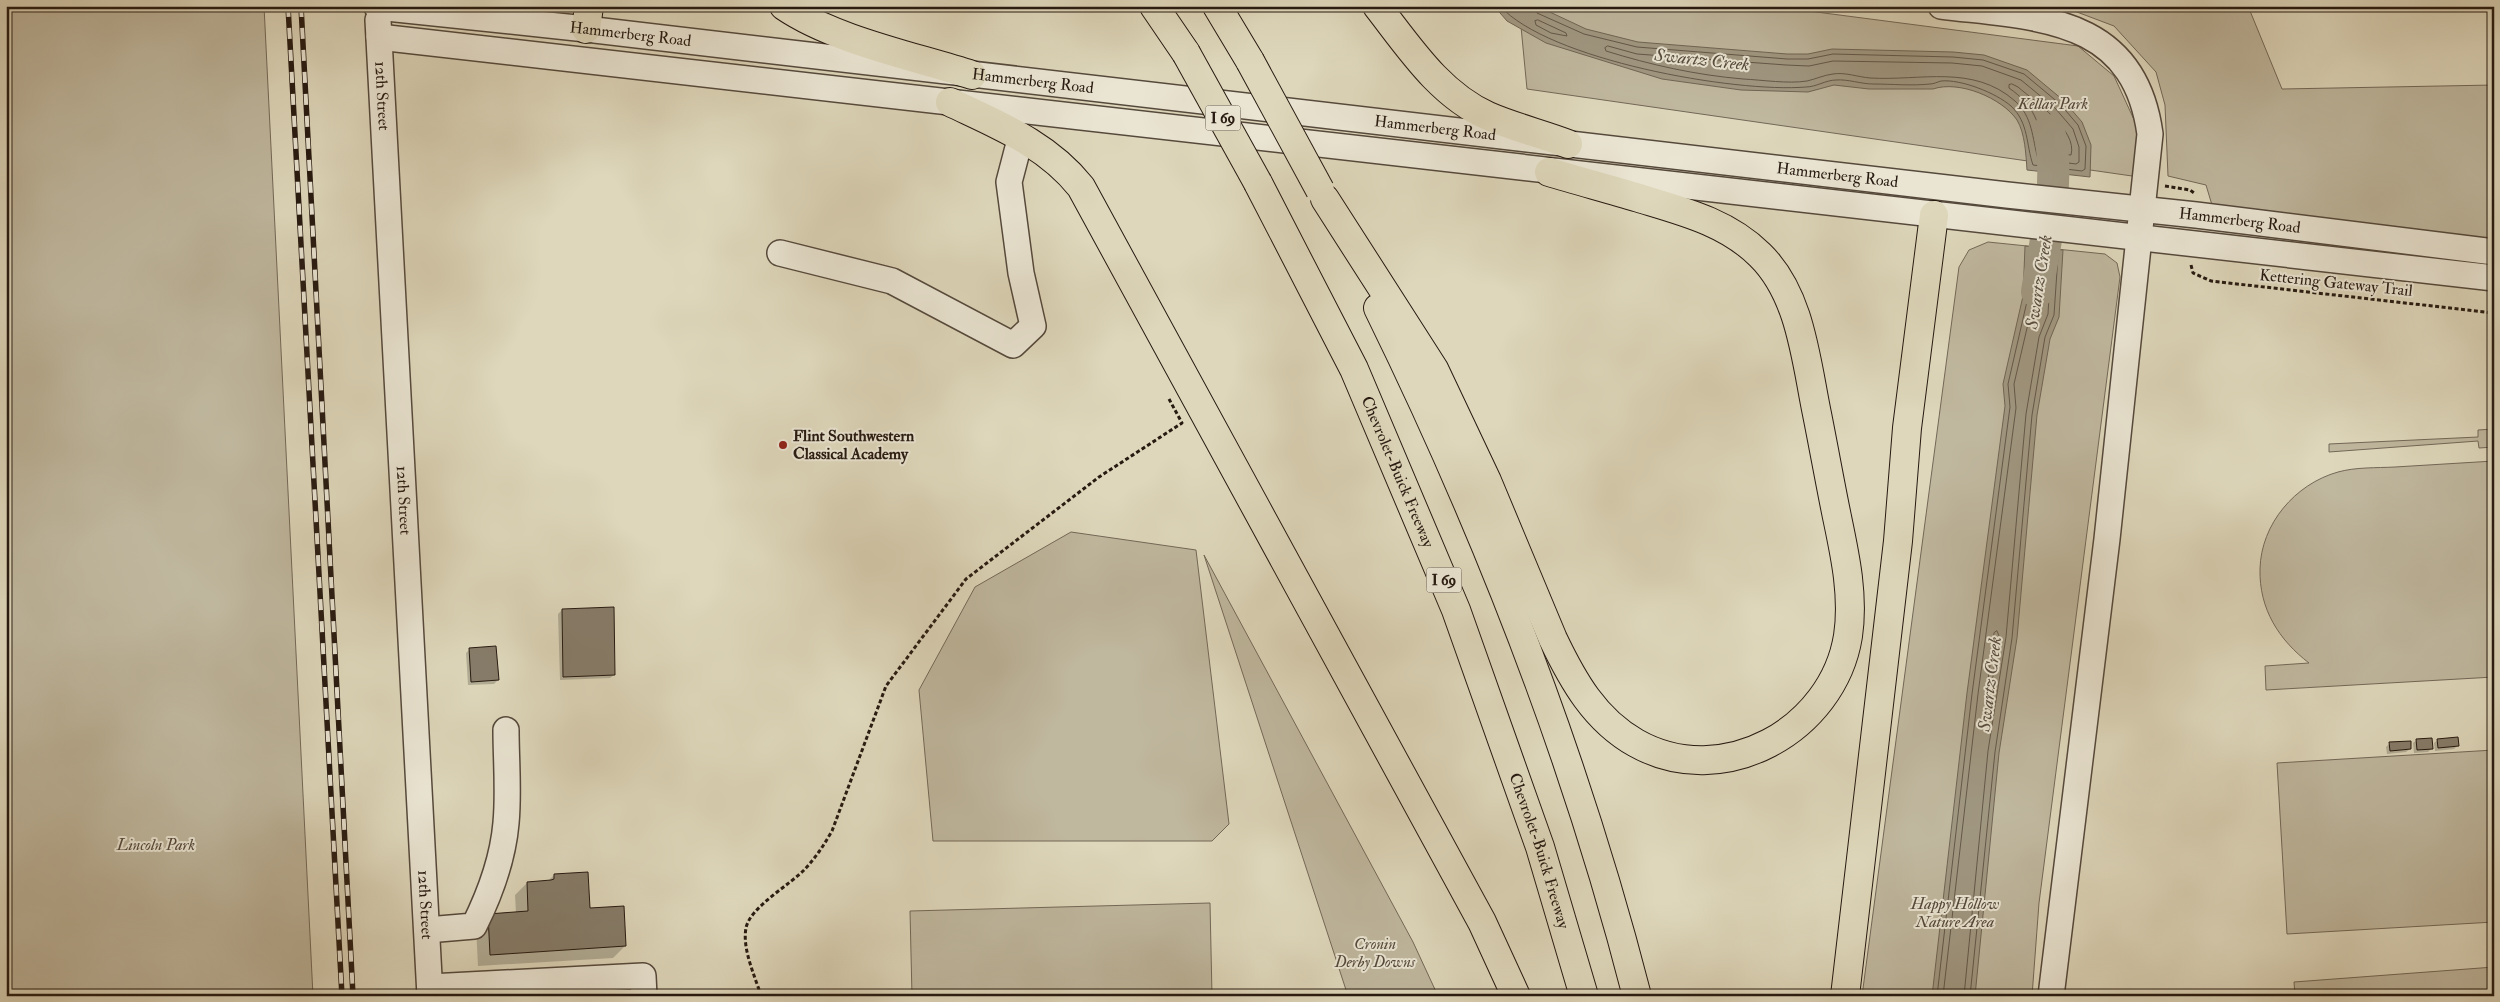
<svg xmlns="http://www.w3.org/2000/svg" width="2500" height="1002" viewBox="0 0 2500 1002" font-family="'IM FELL Double Pica',serif">
	<style>
		.green { fill: #bfb79e; stroke: #736858 }
		.water { fill: #a09781; stroke: #706554 }
		.shadow { fill: #0003 }
		.lines { fill: none; stroke-linecap: round; stroke-linejoin: round }
		.shore { stroke: #645849; stroke-width: 1 }
		.river { stroke: #a09781; stroke-width: 32 }
		.building { fill: #867c69; stroke: #271a11 }
		.minor-casing { stroke: #55493c; stroke-width: 28 }
		.highway-casing { stroke: #271a11; stroke-width: 30 }
		.path { stroke: #271a11; stroke-width: 3; stroke-dasharray: 4 2.5; stroke-linecap: butt }
		.minor { stroke: #eae5d3; stroke-width: 25 }
		.highway { stroke: #ded7bb; stroke-width: 28 }
		.rail-casing { stroke: #271a11; stroke-width: 5.5 }
		.rail { stroke: #eae5d3; stroke-width: 4; stroke-dasharray: 11; stroke-linecap: butt }
		.highway-bridge-casing { stroke: #271a11; stroke-width: 30; stroke-linecap: butt }
		.highway-bridge { stroke: #ded7bb; stroke-width: 28 }
		.poi-dot { fill: #8f2418; stroke: #eae5d3; stroke-width: 2 }
		.labels { text-anchor: middle; dominant-baseline: central; stroke-width: 4; stroke-linejoin: round; paint-order: stroke }
		.shield { fill: #eae5d3; stroke: #62574b; stroke-width: 1 }
		.shield-label { font-size: 15px; font-weight: bold; fill: #271a11 }
		.street-label { font-size: 16px; fill: #271a11; stroke: #eae5d3 }
		.park-label { font-size: 16px; font-style: italic; fill: #55493b; stroke: #eae5d3 }
		.poi-label { font-size: 16px; font-weight: bold; fill: #271a11; stroke: #eae5d3; text-anchor: start }
		.water-label { font-size: 18px; font-style: italic; fill: #574c3e; stroke: #eae5d3 }
	</style>
	<rect width="100%" height="100%" fill="#ded7bb"/>
	<filter id="stains"><feTurbulence type="fractalNoise" baseFrequency=".004" numOctaves="4"/><feColorMatrix values="0 0 0 0 .2 0 0 0 0 .09 0 0 0 0 .02 0 0 0 .5 -.17"/></filter>
	<radialGradient id="worn" r=".72"><stop offset=".6" stop-color="#630" stop-opacity="0"/><stop offset="1" stop-color="#630" stop-opacity=".3"/></radialGradient>
	<g class="green">
		<polygon points="6,6 264,6 313,996 6,996"/>
		<polygon points="1519,6 1770,6 2078,46 2114,76 2136,124 2139,163 2132,176 1527,89"/>
		<polygon points="2061,6 2248,6 2282,89 2494,85 2494,240 2212,205 2206,185 2168,176 2165,105 2156,72 2114,26"/>
		<polygon points="1988,242 2105,254 2117,263 2120,277 2039,903 2032,996 1862,996 1959,267 1969,250"/>
		<polygon points="2494,429 2494,447 2479,448 2478,441 2329,452 2329,444 2478,437 2478,430"/>
		<path d="M2494,461V677L2266,690L2265,666L2309,663C2279,640 2259,609 2260,569C2261,524 2295,484 2338,472C2356,467 2376,468 2395,467C2428,465 2461,463 2494,461Z"/>
		<polygon points="1071,532 1196,550 1229,824 1212,841 933,841 919,690 975,587"/>
		<polygon points="1204,555 1413,942 1438,996 1348,996"/>
		<polygon points="2494,750 2494,922 2287,934 2277,763"/>
		<polygon points="1210,903 1212,996 912,996 910,911"/>
		<polygon points="2494,967 2494,996 2295,996 2294,982"/>
	</g>
	<g class="water">
		<path d="M1494,6H1537L1586,29L1638,42L1787,54H1808L1832,49L1953,52L1984,55L2027,70L2063,100L2082,122L2091,145L2090,177L2027,170C2026,155 2025,133 2017,120C2002,98 1959,80 1933,89H1869L1834,85L1808,92L1741,90L1662,79L1546,43L1507,21Z"/>
		<polygon points="2025,246 2063,250 2059,317 2050,339 2037,415 2017,638 1999,753 1975,996 1932,996 1967,693 2005,406 2003,384 2023,296"/>
	</g>
	<g class="shadow">
		<polygon points="562,610 614,675 610,678 560,680 558,614"/>
		<polygon points="470,649 498,680 494,684 468,685 466,653"/>
		<polygon points="2417,740 2432,748 2428,752 2414,753 2413,743"/>
		<polygon points="2438,740 2457,746 2454,749 2435,751 2434,743"/>
		<polygon points="2390,743 2410,749 2406,752 2387,754 2386,747"/>
		<polygon points="554,875 625,946 613,958 478,966 476,927 516,913 515,895 527,883 547,882"/>
	</g>
	<g class="lines">
		<g class="shore">
			<path d="M1500,6C1548,60 1735,93 1806,87C1816,87 1826,80 1836,80C1848,79 1861,84 1873,84C1892,84 1912,86 1930,84C1934,84 1937,82 1941,81C1961,79 1996,93 2011,106C2029,123 2026,145 2033,165L2082,171L2085,169L2086,146L2078,125L2060,104L2024,74L1983,60L1953,57L1833,54L1808,59H1787L1637,47L1584,34L1537,13L1534,6"/>
			<polygon points="1538,20 1566,33 1567,36 1551,33 1536,25 1535,21"/>
			<path d="M1608,46L1637,54L1786,65L1809,66L1833,61L1952,63L1982,66L2021,80L2055,108L2073,129L2079,147V162L2076,164L2038,159C2032,138 2033,117 2015,101C1973,64 1921,81 1870,78C1858,77 1845,72 1833,74C1824,75 1816,79 1807,81C1788,84 1763,80 1743,79C1696,75 1651,65 1606,51L1605,48Z"/>
			<path d="M2012,84L2018,87C2034,101 2078,130 2071,155L2045,152C2039,123 2035,106 2009,88V85Z"/>
			<polygon points="1997,631 1999,636 1990,696 1988,698 1986,696 1994,633"/>
			<polyline points="1937,996 1972,694 2010,407 2008,384 2028,297 2030,254 2033,252 2058,256 2054,315 2045,337 2032,415 2012,638 1995,752 1970,996"/>
			<polyline points="1943,996 1978,694 2016,408 2014,384 2034,298 2036,261 2039,259 2051,262 2048,314 2039,337 2026,414 2006,637 1988,751 1964,996"/>
		</g>
		<path class="river" d="M2037,292C2045,239 2061,183 2049,130"/>
	</g>
	<g class="building">
		<polygon points="614,607 615,675 563,677 562,609"/>
		<polygon points="496,646 499,680 471,682 469,648"/>
		<polygon points="2458,737 2459,746 2438,748 2437,739"/>
		<polygon points="2432,738 2433,749 2417,750 2416,739"/>
		<polygon points="2411,741 2411,749 2390,751 2389,742"/>
		<polygon points="588,872 590,908 624,906 626,946 490,955 488,914 528,911 527,882 551,880 554,879 554,874"/>
	</g>
	<g class="lines">
		<g class="minor-casing">
			<g id="minor">
				<path d="M1941,6C2036,18 2134,15 2150,134L2107,539L2051,996"/>
				<path id="s1" d="M377,7L586,29L2007,195L2196,215L2494,252"/>
				<path id="s2" d="M378,20L430,996"/>
				<polyline points="379,37 2494,278"/>
				<polyline points="780,253 892,281 1013,345 1033,326 1021,273 1009,182 1021,136"/>
				<path d="M427,930L474,926C490,894 503,858 506,823C509,792 506,760 506,730"/>
				<polyline points="430,987 643,976 644,996"/>
			</g>
		</g>
		<g class="highway-casing">
			<g id="highway">
				<path d="M784,6C834,40 913,56 972,75"/>
				<polyline points="1154,6 1186,53"/>
				<polyline points="1217,6 1250,61"/>
				<path d="M1377,6C1409,47 1439,94 1488,116C1513,127 1542,134 1568,144"/>
				<polyline points="586,29 589,6"/>
				<path d="M950,102C998,125 1047,144 1081,187L1482,922L1516,996"/>
				<path id="s3" d="M1258,183L1354,369L1456,610L1540,847L1584,996"/>
				<path d="M1325,199L1434,369L1487,481L1553,639C1573,681 1595,720 1636,743C1723,792 1833,730 1848,636C1854,596 1845,555 1837,517C1830,483 1824,449 1817,414C1806,361 1801,295 1760,255C1727,222 1682,211 1639,198C1609,189 1579,181 1549,172"/>
				<path d="M1378,308C1486,528 1576,758 1637,996"/>
				<polyline points="1845,996 1898,541 1907,428 1934,215"/>
			</g>
		</g>
		<g class="path">
			<polyline points="2165,186 2190,190 2194,193"/>
			<polyline points="2191,265 2193,273 2211,281 2494,313"/>
			<path d="M761,996C755,976 742,949 746,928C750,907 790,885 805,869C816,857 824,845 832,831L886,686L966,579L1099,477L1182,423L1169,399"/>
		</g>
		<use href="#minor" class="minor"/>
		<use href="#highway" class="highway"/>
		<g class="rail-casing">
			<g id="rail">
				<polyline points="288,6 342,996"/>
				<polyline points="301,6 353,996"/>
			</g>
		</g>
		<use href="#rail" class="rail"/>
		<g class="highway-bridge-casing">
			<g id="highway-bridge">
				<polyline points="1186,53 1258,183"/>
				<polyline points="1250,61 1320,190"/>
			</g>
		</g>
		<use href="#highway-bridge" class="highway-bridge"/>
	</g>
	<circle class="poi-dot" cx="783" cy="445" r="5"/>
	<g class="labels">
		<g class="shield">
			<rect x="1205.5" y="105.5" width="35" height="25" rx="4"/>
			<rect x="1426.5" y="567.5" width="35" height="25" rx="4"/>
		</g>
		<g class="shield-label">
			<text x="1223" y="118">I 69</text>
			<text x="1444" y="580">I 69</text>
		</g>
		<g class="street-label">
			<text stroke="none"><textPath href="#s1" startOffset="255">Hammerberg Road</textPath></text>
			<text stroke="none"><textPath href="#s1" startOffset="660">Hammerberg Road</textPath></text>
			<text stroke="none"><textPath href="#s2" startOffset="76">12th Street</textPath></text>
			<text stroke="none"><textPath href="#s1" startOffset="1065">Hammerberg Road</textPath></text>
			<text stroke="none"><textPath href="#s1" startOffset="1470">Hammerberg Road</textPath></text>
			<text stroke="none"><textPath href="#s1" startOffset="1875">Hammerberg Road</textPath></text>
			<text transform="translate(2336 283) rotate(6)">Kettering Gateway Trail</text>
			<text stroke="none"><textPath href="#s3" startOffset="321">Chevrolet-Buick Freeway</textPath></text>
			<text stroke="none"><textPath href="#s2" startOffset="481">12th Street</textPath></text>
			<text stroke="none"><textPath href="#s3" startOffset="726">Chevrolet-Buick Freeway</textPath></text>
			<text stroke="none"><textPath href="#s2" startOffset="886">12th Street</textPath></text>
		</g>
		<g class="park-label">
			<text x="2053" y="104">Kellar Park</text>
			<text x="156" y="845">Lincoln Park</text>
			<text x="1955" y="904">Happy Hollow<tspan x="1955" dy="18">Nature Area</tspan></text>
			<text x="1375" y="944">Cronin<tspan x="1375" dy="18">Derby Downs</tspan></text>
		</g>
		<g class="poi-label">
			<text x="793" y="436">Flint Southwestern<tspan x="793" dy="18">Classical Academy</tspan></text>
		</g>
		<g class="water-label">
			<text transform="translate(1702 60) rotate(6)">Swartz Creek</text>
			<text transform="translate(2039 282) rotate(-81)">Swartz Creek</text>
			<text transform="translate(1990 684) rotate(-83)">Swartz Creek</text>
		</g>
	</g>
	<rect width="2500" height="1002" fill="none" stroke="#ded7bb" stroke-width="25"/>
	<rect x="8" y="8" width="2485" height="987" fill="none" stroke="#271a11" stroke-width="2.5"/>
	<rect x="12" y="12" width="2475" height="977" fill="none" stroke="#271a11"/>
	<rect width="100%" height="100%" filter="url(#stains)"/>
	<rect width="100%" height="100%" fill="url(#worn)"/>
</svg>
